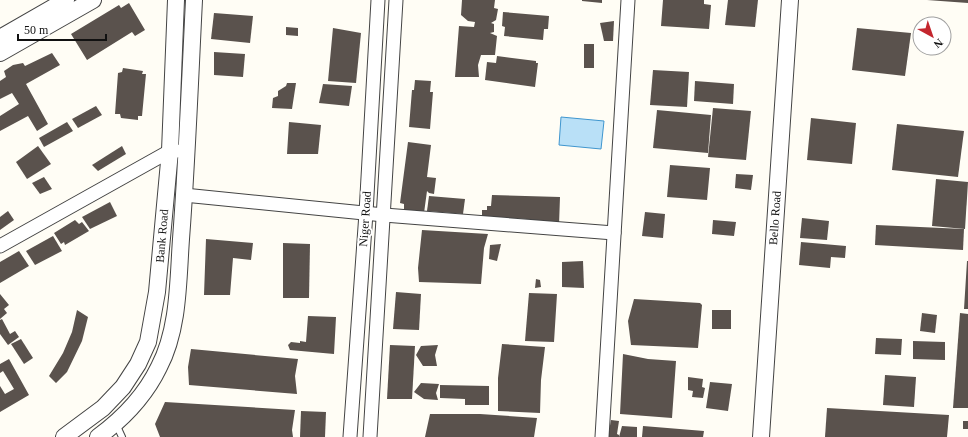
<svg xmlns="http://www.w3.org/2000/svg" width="968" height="437" viewBox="0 0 968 437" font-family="Georgia,serif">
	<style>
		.water { fill: #b9e0f7; stroke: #3f96cf }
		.building { fill: #5a524d }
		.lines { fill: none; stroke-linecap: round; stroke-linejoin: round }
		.service-casing { stroke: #444; stroke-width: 8 }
		.minor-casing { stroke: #444; stroke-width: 15 }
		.tertiary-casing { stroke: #444; stroke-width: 18 }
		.service { stroke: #fff; stroke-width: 6 }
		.minor { stroke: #fff; stroke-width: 13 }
		.tertiary { stroke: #fff; stroke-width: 16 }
		.labels { text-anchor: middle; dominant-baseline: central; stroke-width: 4; stroke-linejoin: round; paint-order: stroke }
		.street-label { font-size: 12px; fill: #111; stroke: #fff }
	</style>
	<rect width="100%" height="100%" fill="#fffdf5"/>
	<polygon class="water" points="561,117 604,121 601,149 559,145"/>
	<g class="building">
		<polygon points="462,0 495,0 494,8 498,9 496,20 491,23 494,24 494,32 490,33 497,36 495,55 481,55 478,65 479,77 455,77 459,26 474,27 475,22 468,21 461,15"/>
		<polygon points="582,0 602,0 602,3 582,1"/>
		<polygon points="663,0 704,0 704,4 711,5 709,29 661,26"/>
		<polygon points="728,0 758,0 755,27 725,25"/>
		<polygon points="927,0 968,0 968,3"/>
		<polygon points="129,3 145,30 135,36 132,32 87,60 71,34 119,5 121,8"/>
		<polygon points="503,12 549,16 548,29 544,29 543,40 504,36 505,27 502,26"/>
		<polygon points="214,13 253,16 250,43 211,39"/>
		<polygon points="614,21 613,41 604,41 600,23"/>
		<polygon points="286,27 298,28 298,36 286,35"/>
		<polygon points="333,28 361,33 356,83 328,81"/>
		<polygon points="857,28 911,33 905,76 852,70"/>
		<rect x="584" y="44" width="10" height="24"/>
		<polygon points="214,52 245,54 243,77 214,75"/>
		<polygon points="52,53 60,65 26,84 48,124 37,131 28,116 0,131 0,116 19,104 12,93 0,99 0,81 6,77 4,71 13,65 23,63 25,66"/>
		<polygon points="497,56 536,61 536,63 538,63 535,87 485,80 487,62 496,63"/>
		<polygon points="123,68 143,71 142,74 146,74 142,116 138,116 138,120 121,118 120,114 115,114 118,73 122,72"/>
		<polygon points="653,70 689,72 687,107 650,105"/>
		<polygon points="415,80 431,81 430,92 433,92 430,129 409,127 412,90 414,90"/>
		<polygon points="695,81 734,84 733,104 694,101"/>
		<polygon points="287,83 296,83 292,109 272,108 273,98 278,96 278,91 286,86"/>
		<polygon points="323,84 352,86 349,106 319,103"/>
		<polygon points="96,106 102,115 78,128 72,119"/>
		<polygon points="713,108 751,111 746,160 708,157"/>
		<polygon points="657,110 711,115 708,153 653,148"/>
		<polygon points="811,118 856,123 852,164 807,160"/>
		<polygon points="67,122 73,131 44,147 39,138"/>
		<polygon points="289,122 321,125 318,154 287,154"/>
		<polygon points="897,124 964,131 958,177 892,170"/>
		<polygon points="408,142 431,145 427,177 436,178 434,194 429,193 427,191 424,213 404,210 404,204 400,203"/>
		<polygon points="38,146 51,164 27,179 16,162"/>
		<polygon points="122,146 126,154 98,171 92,165"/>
		<polygon points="670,165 710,168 707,200 667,197"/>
		<polygon points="736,174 753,175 751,190 735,188"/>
		<polygon points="44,177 52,189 40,194 32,183"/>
		<polygon points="936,179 968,182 965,229 932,226"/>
		<polygon points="492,195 560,197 559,225 527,224 527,219 482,217 482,210 487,210 487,206 491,206"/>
		<polygon points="429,196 465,199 463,214 427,211"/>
		<polygon points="110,202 117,216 90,229 82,217"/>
		<polygon points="8,211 14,220 0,230 0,217"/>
		<polygon points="645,212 665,214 663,238 642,236"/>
		<polygon points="802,218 829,221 827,240 800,238"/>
		<polygon points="75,220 79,224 82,222 89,231 65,245 64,242 61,244 54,233"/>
		<polygon points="713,220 736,222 734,236 712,234"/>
		<polygon points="876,225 964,229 963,250 875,245"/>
		<polygon points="422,230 488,234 484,248 481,284 419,282 418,268"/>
		<polygon points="53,236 62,251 35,265 26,251"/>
		<polygon points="206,239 253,243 251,260 233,258 230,295 204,295"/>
		<polygon points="801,242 846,246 845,258 831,257 830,268 799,265"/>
		<polygon points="283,243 310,244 309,298 283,298"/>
		<polygon points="501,244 497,261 489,259 490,245"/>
		<polygon points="19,251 29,266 0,283 0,262"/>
		<polygon points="583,261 584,288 562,287 562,262"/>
		<polygon points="967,261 968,261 968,309 964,309"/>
		<polygon points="536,279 540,280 541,287 535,288"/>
		<polygon points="396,292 421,294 419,330 393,329"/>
		<polygon points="529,293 557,294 554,342 525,341"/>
		<polygon points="0,294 9,305 4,309 7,313 0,319"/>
		<polygon points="634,299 700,303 702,305 698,348 631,345 628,321"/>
		<polygon points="77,310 88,317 82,341 67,372 56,383 49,376 63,353 72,332"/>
		<rect x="712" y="310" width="19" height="19"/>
		<polygon points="922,313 937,315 935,333 920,331"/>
		<polygon points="960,313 968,314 968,408 953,408"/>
		<polygon points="308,316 336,317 334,354 290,350 288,345 291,342 300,343 300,341 306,342"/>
		<polygon points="2,319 10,334 15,331 19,337 8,345 0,334 0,320"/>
		<polygon points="876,338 902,339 901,355 875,354"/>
		<polygon points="21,339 33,358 24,364 11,344"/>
		<polygon points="913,341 945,342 945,360 913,359"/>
		<polygon points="502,344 545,347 541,380 540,413 498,411 498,378"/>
		<polygon points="390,345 415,346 412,399 387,399"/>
		<polygon points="438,345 435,355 437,366 423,366 416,355 421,346"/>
		<polygon points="191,349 298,359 295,376 297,394 189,385 188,367"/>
		<polygon points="623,354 648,359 676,361 672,418 620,414"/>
		<polygon points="9,359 29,395 0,412 0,386 5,394 14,389 3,371 0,373 0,364"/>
		<polygon points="885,375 916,377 914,407 883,405"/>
		<polygon points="688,377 703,379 702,387 705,388 703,398 692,397 693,391 688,390"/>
		<polygon points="710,382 732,384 728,411 706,408"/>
		<polygon points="421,383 439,384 436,393 438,400 424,399 414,392"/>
		<polygon points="440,385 489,386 489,405 465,405 465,399 440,398"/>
		<polygon points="165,402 295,410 292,430 293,437 160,437 155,424"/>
		<polygon points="827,408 949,415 947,437 825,437"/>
		<polygon points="301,411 326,412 325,437 300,437"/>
		<polygon points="430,414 480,414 537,418 534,437 425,437"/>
		<polygon points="611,420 619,421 617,434 619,435 619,437 608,437"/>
		<rect x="963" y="421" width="5" height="8"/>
		<polygon points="622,426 637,427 637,437 619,437"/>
		<polygon points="643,426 704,431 703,437 642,437"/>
	</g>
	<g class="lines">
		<g class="service-casing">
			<polyline id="service" points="116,424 122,437"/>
		</g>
		<g class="minor-casing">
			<g id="minor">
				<polyline points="184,195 384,215 614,233"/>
				<polyline points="0,246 170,151 177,151"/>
				<polyline points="350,437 366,213 378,0"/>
				<polyline points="370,437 396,0"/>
				<polyline points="602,437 628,0"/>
			</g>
		</g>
		<g class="tertiary-casing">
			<g id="tertiary">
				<polyline points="0,38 66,0"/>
				<polyline points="0,53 93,0"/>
				<polyline points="64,437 103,408 123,387 138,364 148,342 157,292 170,151 176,0"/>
				<path d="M98,437C124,418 145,396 159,367C179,329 178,281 181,239C187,160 190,80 194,0"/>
				<polyline points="761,437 790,0"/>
			</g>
		</g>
		<use href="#service" class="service"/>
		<use href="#minor" class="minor"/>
		<use href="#tertiary" class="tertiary"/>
	</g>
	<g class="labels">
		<g class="street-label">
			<text transform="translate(775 218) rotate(-86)">Bello Road</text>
			<text transform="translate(365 219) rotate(-86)">Niger Road</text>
			<text transform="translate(162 236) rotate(-85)">Bank Road</text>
		</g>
	</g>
	<g transform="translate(932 36) rotate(140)"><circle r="19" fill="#ffffff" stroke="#a0a0a0"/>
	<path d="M0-3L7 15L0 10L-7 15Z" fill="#c4262e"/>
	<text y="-6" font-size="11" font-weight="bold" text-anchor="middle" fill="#111111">N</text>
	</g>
	<path d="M18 34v6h88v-6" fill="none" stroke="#111111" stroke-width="2"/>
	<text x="24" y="34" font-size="12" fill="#111111" stroke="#ffffff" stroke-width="3" paint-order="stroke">50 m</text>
</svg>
